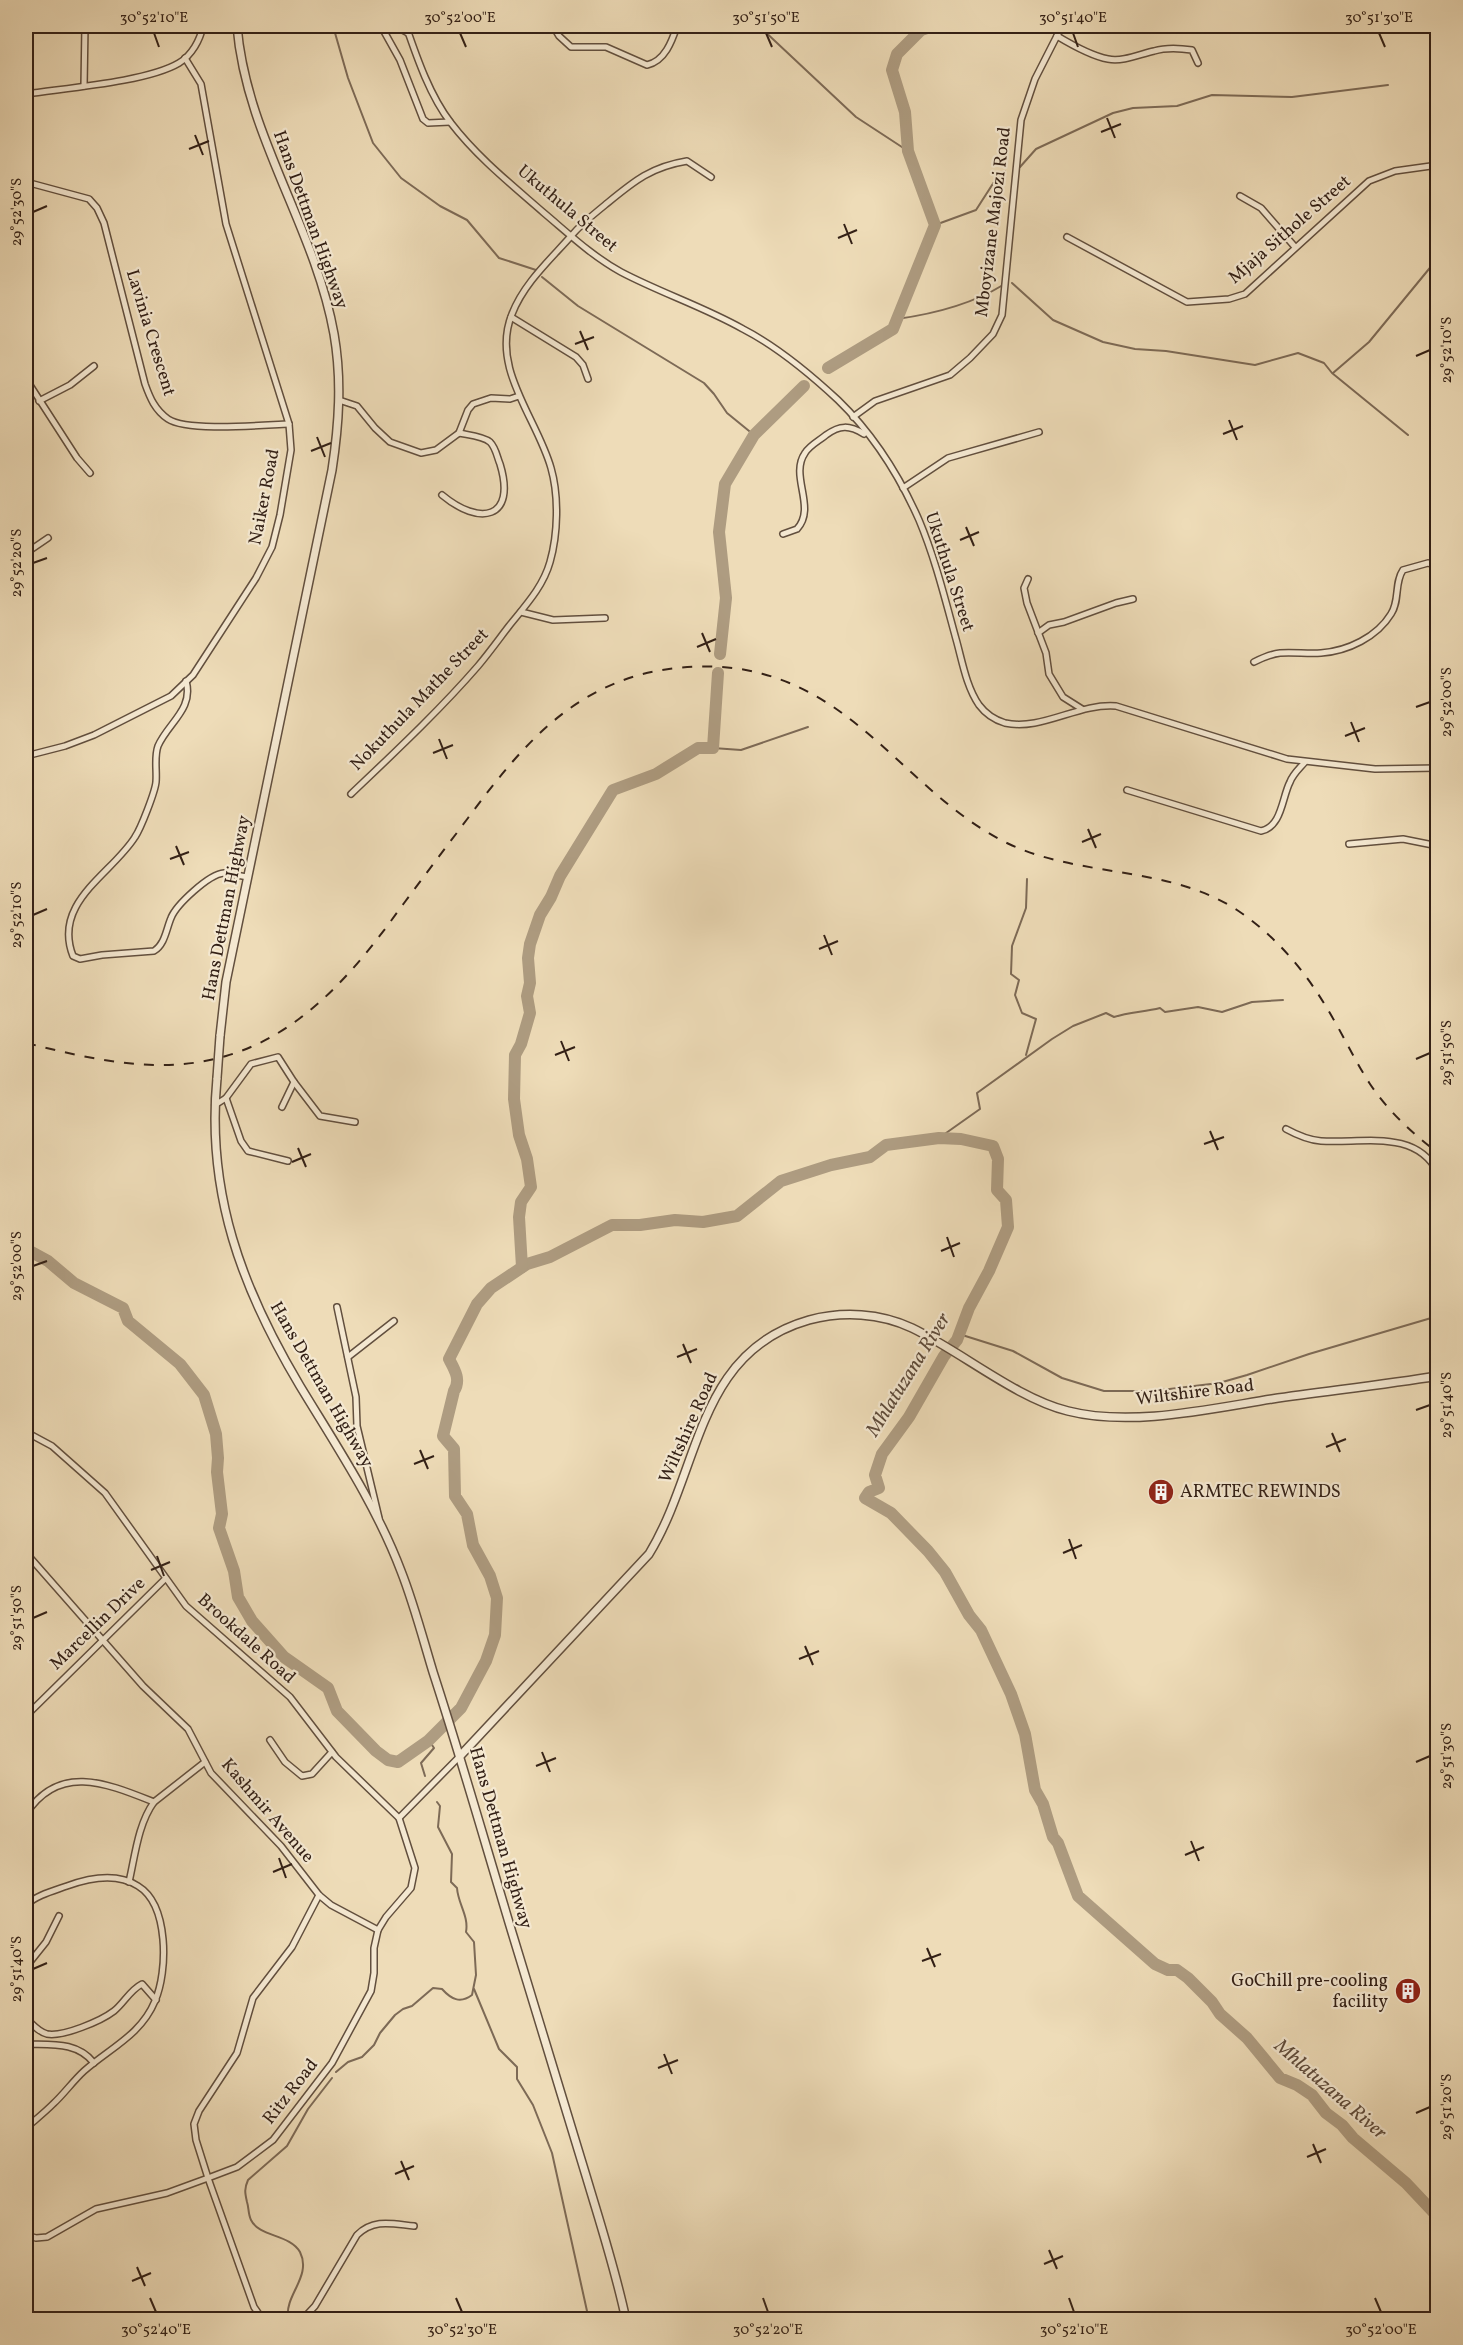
<svg xmlns="http://www.w3.org/2000/svg" width="1463" height="2345" viewBox="0 0 1463 2345" font-family="Vollkorn,serif">
	<style>
		.lines { fill: none; stroke-linecap: round; stroke-linejoin: round }
		.stream { stroke: #7d6a56; stroke-width: 2 }
		.river { stroke: #ae9c81; stroke-width: 12 }
		.minor-casing { stroke: #624f3e; stroke-width: 8 }
		.tertiary-casing { stroke: #624f3e; stroke-width: 10 }
		.minor { stroke: #f4e8d1; stroke-width: 5 }
		.tertiary { stroke: #f4e8d1; stroke-width: 7 }
		.rail { stroke: #332016; stroke-width: 2; stroke-dasharray: 10 10; stroke-linecap: butt }
		.tertiary-bridge-casing { stroke: #624f3e; stroke-width: 10; stroke-linecap: butt }
		.tertiary-bridge { stroke: #f4e8d1; stroke-width: 7 }
		.ticks { fill: none; stroke: #332016; stroke-width: 2 }
		.labels { text-anchor: middle; dominant-baseline: central; stroke-width: 4.5; stroke-linejoin: round; paint-order: stroke }
		.street-label { font-size: 18px; fill: #332016; stroke: #f4e8d1 }
		.poi-label { font-size: 18px; fill: #332016; stroke: #f4e8d1; text-anchor: start }
		.water-label { font-size: 20px; font-style: italic; fill: #5e4b3b; stroke: #f4e8d1 }
		.neatline { fill: none; stroke: #332016; stroke-width: 2 }
		.ticks-label { font-size: 15px; text-anchor: middle; fill: #332016 }
	</style>
	<rect width="100%" height="100%" fill="#eedcb8"/>
	<filter id="stains"><feTurbulence type="fractalNoise" baseFrequency=".00333" numOctaves="4"/><feColorMatrix values="0 0 0 0 .2 0 0 0 0 .09 0 0 0 0 .02 0 0 0 .5 -.17"/></filter>
	<radialGradient id="worn" r=".72"><stop offset=".6" stop-color="#630" stop-opacity="0"/><stop offset="1" stop-color="#630" stop-opacity=".3"/></radialGradient>
	<g class="lines">
		<g class="stream">
			<polyline points="333,26 348,78 373,143 401,178 440,206 467,220 499,258 536,270"/>
			<polyline points="760,27 856,117 908,151"/>
			<polyline points="1020,167 1036,149 1113,113 1133,108 1177,106 1212,95 1292,97 1388,85"/>
			<polyline points="935,225 976,210 994,182 1005,171"/>
			<polyline points="542,277 578,306 704,383 714,394 727,413 754,435"/>
			<polyline points="1012,283 1053,320 1103,342 1135,349 1166,351 1255,365 1298,353 1324,363 1332,373 1408,435"/>
			<path d="M897,319C933,314 972,304 1003,285"/>
			<polyline points="1333,373 1369,342 1438,258"/>
			<polyline points="713,748 741,750 808,727"/>
			<polyline points="1026,1055 1036,1019 1022,1013 1015,995 1019,980 1011,974 1012,946 1026,908 1027,879"/>
			<path d="M939,1138L980,1109L977,1093L1052,1039L1073,1026L1106,1013L1114,1017C1129,1012 1144,1012 1160,1008L1165,1012L1198,1007L1222,1012L1252,1002L1283,1000"/>
			<polyline points="959,1334 1013,1351 1062,1378 1104,1391 1153,1391 1219,1383 1247,1375 1309,1354 1438,1316"/>
			<polyline points="424,1744 432,1745 434,1748 421,1763 425,1776"/>
			<polyline points="474,1989 499,2049 517,2067 517,2079 533,2105 552,2153 589,2320"/>
			<path d="M336,2072L348,2062L362,2057L374,2045L380,2033L395,2015L403,2009L412,2006L433,1988L442,1989C451,1999 460,2004 472,1995L476,1975L474,1942L466,1932C469,1916 458,1904 457,1888L451,1882L452,1854L438,1827L440,1806L437,1802"/>
			<path d="M288,2317C285,2295 312,2276 300,2252C290,2234 259,2237 251,2220C248,2214 249,2208 247,2202C245,2193 244,2189 248,2180L287,2146L308,2109L332,2078"/>
		</g>
		<g class="river">
			<polyline points="828,368 893,329 935,225 908,151 905,112 892,70 897,54 921,30 933,26"/>
			<polyline points="720,654 726,598 719,532 725,484 754,435 804,386"/>
			<path d="M26,1249L48,1261L74,1283L123,1308L128,1321L180,1364L204,1395L216,1434L218,1458L217,1472L222,1514L219,1528L234,1571L238,1597L252,1621L284,1657L328,1688L337,1711L376,1751L388,1760L398,1762L428,1741L461,1708L486,1661L495,1635L497,1598L490,1576L473,1545L467,1514L455,1496L454,1449L443,1436L454,1391C461,1380 455,1370 449,1359L477,1304L491,1288L527,1264L550,1257L612,1225H640L675,1220L703,1222L737,1216L781,1181L831,1165L870,1157L886,1145L939,1138L961,1139L993,1146L998,1159L997,1190L1006,1200L1008,1227L989,1271L969,1308L957,1340L944,1356L909,1417L882,1454L875,1475L879,1488L869,1492L865,1498L891,1513L928,1551L945,1572L969,1615L981,1630L1011,1694L1025,1734L1035,1790L1043,1804L1053,1837L1058,1843L1078,1896L1155,1964L1168,1970H1177L1188,1978L1212,2002L1220,2014L1247,2038L1280,2078L1297,2085L1312,2095L1326,2113L1342,2125L1353,2138L1406,2183L1438,2217"/>
			<polyline points="522,1267 519,1217 521,1202 531,1187 527,1159 519,1135 514,1099 515,1055 521,1044 530,1013 527,996 530,983 528,958 530,944 540,915 551,897 560,876 613,790 656,774 698,748 713,748 718,673"/>
		</g>
		<g class="minor-casing">
			<g id="minor">
				<polyline points="381,26 400,60 423,119 428,123 450,122"/>
				<polyline points="395,26 408,33"/>
				<path d="M406,26C417,58 430,96 451,123C477,157 512,185 544,213C569,234 592,256 621,272C661,293 704,307 743,329C778,347 809,373 838,400C872,433 900,477 919,520C935,558 945,599 956,639C962,660 966,686 979,705C985,713 995,720 1005,723C1042,731 1078,703 1116,706L1287,759L1375,769L1438,768"/>
				<path d="M553,26L559,36L571,47H606L647,65C665,61 672,41 677,26"/>
				<path d="M1057,36C1072,45 1091,56 1108,59C1123,62 1140,54 1154,51C1167,47 1179,48 1192,50L1198,63"/>
				<polyline points="84,86 85,26"/>
				<path d="M26,94C65,88 147,82 179,63C192,55 200,40 203,26"/>
				<path d="M26,182L89,199L97,208L104,223L145,384C150,398 155,410 168,419C187,432 263,425 289,424"/>
				<polyline points="1240,196 1261,208 1295,247"/>
				<polyline points="1067,237 1187,302 1229,299 1245,294 1369,181 1395,171 1438,165"/>
				<polyline points="511,317 576,357 583,365 588,379"/>
				<polyline points="26,379 77,458 90,473"/>
				<polyline points="339,400 357,406 375,428 390,442 421,453 436,450 459,433 468,410 473,404 491,398 510,399 519,396"/>
				<polyline points="39,401 70,385 94,366"/>
				<polyline points="853,417 875,401 950,375 970,358 993,334 1002,315 1021,120 1035,79 1062,26"/>
				<polyline points="903,488 948,458 1039,432"/>
				<path d="M442,495C479,526 517,520 500,464C497,457 496,448 490,442C483,436 468,435 459,433"/>
				<path d="M783,534L797,529C817,507 789,476 805,453C810,445 819,441 826,435C840,425 849,425 864,434"/>
				<polyline points="26,553 48,538"/>
				<polyline points="1028,579 1024,588 1027,603 1046,653 1049,674 1063,697 1082,709"/>
				<polyline points="521,612 553,620 605,618"/>
				<polyline points="1038,633 1049,625 1064,622 1116,603 1133,599"/>
				<path d="M1254,662C1262,658 1271,654 1280,653C1294,652 1308,654 1321,653C1348,651 1377,637 1391,614C1400,601 1394,583 1403,570L1428,563L1438,566"/>
				<path d="M186,681C194,709 168,723 158,746C154,757 157,770 156,782C155,792 141,828 135,837C112,874 52,902 73,956L80,959L102,955L154,951C165,944 166,930 171,918C176,905 209,874 224,873C231,873 240,876 248,877"/>
				<polyline points="26,756 65,746 94,735 171,696 193,675 256,578 272,547 280,515 291,450 289,424 226,224 201,84 185,58"/>
				<path d="M1127,790L1261,831C1282,827 1282,797 1290,782C1293,774 1299,769 1305,762"/>
				<path d="M351,794C394,753 439,711 478,666C489,653 499,639 509,626C525,606 543,587 550,562C558,534 559,496 551,468C537,418 490,368 512,314C524,283 550,260 572,235C582,223 593,215 605,205C633,182 650,167 687,161L711,177"/>
				<polyline points="1349,844 1403,839 1438,846"/>
				<polyline points="294,1082 320,1116 355,1122"/>
				<polyline points="226,1098 251,1064 278,1057 294,1082 282,1107"/>
				<polyline points="215,1105 226,1098 241,1141 248,1151 288,1161"/>
				<path d="M1286,1129C1297,1135 1308,1140 1321,1141C1361,1144 1416,1128 1438,1173"/>
				<polyline points="337,1307 356,1397 357,1426 379,1518"/>
				<polyline points="348,1357 394,1321"/>
				<polyline points="26,1432 52,1446 105,1493 186,1606 290,1697 336,1757 399,1818 415,1868 411,1888 386,1917 378,1930 374,1948 374,1973 371,1991 332,2063 273,2140 237,2167 208,2178 167,2193 96,2209 47,2237 36,2238 26,2235"/>
				<polyline points="26,1553 143,1686 188,1729 211,1773 281,1846 319,1895 331,1905 378,1930"/>
				<polyline points="26,1716 165,1579"/>
				<polyline points="270,1740 285,1762 302,1776 312,1774 332,1752"/>
				<path d="M26,1814C59,1763 106,1783 154,1802"/>
				<polyline points="399,1818 461,1755"/>
				<path d="M129,1882C135,1856 138,1824 154,1802L205,1762"/>
				<path d="M26,1905C37,1895 53,1891 67,1886C89,1878 116,1872 138,1886C169,1905 168,1971 155,2001C141,2035 110,2048 84,2071C73,2081 64,2094 53,2104C44,2113 35,2120 26,2128"/>
				<polyline points="26,1967 46,1942 59,1916"/>
				<path d="M31,2023C36,2028 40,2032 47,2034C63,2037 101,2021 114,2011C124,2003 130,1990 142,1984L156,2000"/>
				<path d="M26,2044C50,2045 77,2041 94,2063"/>
				<polyline points="263,2320 254,2307 208,2178 196,2140 194,2124 199,2111 237,2053 253,1998 292,1947 319,1895"/>
				<path d="M302,2320L315,2306L357,2235C374,2218 393,2224 414,2226"/>
			</g>
		</g>
		<g class="tertiary-casing">
			<g id="tertiary">
				<path d="M220,1036L226,982L332,470C339,424 342,380 334,334C315,227 246,136 237,26"/>
				<path d="M217,1078C206,1193 242,1289 300,1386C337,1447 376,1505 401,1571C414,1604 423,1639 433,1672C462,1761 487,1850 514,1939C538,2019 563,2099 587,2179C601,2226 616,2272 626,2320"/>
				<path d="M461,1755L649,1554C701,1469 696,1352 809,1320C843,1311 880,1313 912,1328C962,1352 1016,1398 1068,1411C1131,1427 1209,1409 1272,1399C1327,1391 1382,1385 1438,1376"/>
			</g>
		</g>
		<use href="#minor" class="minor"/>
		<use href="#tertiary" class="tertiary"/>
		<path class="rail" d="M26,1043C92,1059 158,1076 226,1056C297,1035 345,982 388,925C414,889 441,854 468,818C523,744 577,679 676,668C705,665 735,666 763,674C865,701 917,800 1009,844C1081,878 1168,865 1237,910C1280,939 1310,977 1335,1022C1347,1043 1357,1064 1370,1084C1388,1111 1412,1133 1438,1153"/>
		<g class="tertiary-bridge-casing">
			<polyline id="tertiary-bridge" points="217,1078 220,1036"/>
		</g>
		<use href="#tertiary-bridge" class="tertiary-bridge"/>
	</g>
	<path class="ticks" d="M154,33L159,47M460,33L466,47M766,33L772,47M1073,33L1078,47M1379,33L1385,47M1107,118L1115,138M1101,132L1121,124M195,135L203,155M189,149L209,141M33,212L47,206M844,224L852,244M838,238L857,230M580,331L588,350M575,344L594,337M1416,356L1430,350M1229,420L1237,440M1223,434L1243,426M317,437L325,457M311,451L331,443M966,527L974,546M960,540L979,532M33,563L47,558M702,633L710,652M697,647L716,639M1416,707L1430,702M1351,722L1359,742M1345,736L1365,728M439,739L447,759M433,753L453,745M1088,829L1096,848M1082,842L1101,834M176,846L184,865M170,859L189,852M33,915L47,909M824,935L832,955M819,949L838,941M561,1041L569,1061M555,1055L575,1047M1416,1059L1430,1053M1210,1131L1218,1150M1204,1144L1224,1137M298,1148L306,1167M292,1162L311,1154M947,1237L954,1257M941,1251L960,1243M33,1266L47,1261M683,1344L691,1363M677,1357L697,1349M1416,1410L1430,1405M1332,1433L1340,1452M1326,1447L1346,1439M420,1450L428,1469M414,1464L434,1456M1069,1539L1076,1559M1063,1553L1082,1545M157,1556L164,1576M151,1570L170,1562M33,1618L47,1612M805,1646L813,1665M799,1659L819,1651M542,1752L550,1772M1416,1762L1430,1756M536,1766L556,1758M1191,1841L1199,1861M1185,1855L1204,1847M279,1858L286,1878M273,1872L292,1864M927,1948L935,1967M922,1961L941,1954M33,1969L47,1963M664,2054L672,2074M658,2068L678,2060M1416,2113L1430,2107M1313,2144L1321,2163M1307,2157L1326,2149M401,2161L409,2180M395,2174L414,2166M1049,2250L1057,2269M1044,2264L1063,2256M137,2267L145,2286M132,2281L151,2273M150,2298L156,2312M456,2298L462,2312M763,2298L768,2312M1069,2298L1074,2312M1375,2298L1381,2312"/>
	<defs>
		<g id="building-disc" transform="scale(1.35)"><circle r="9.5" fill="#8f2418" stroke="#f4e8d1"/><path d="M-4-6H4V6H1V3H-1V6H-4ZM-2.5-4.3h1.7v1.8h-1.7ZM.8-4.3h1.7v1.8H.8ZM-2.5-1h1.7V.8h-1.7ZM.8-1h1.7V.8H.8Z" fill="#fff"/></g>
	</defs>
	<g fill-rule="evenodd">
		<use href="#building-disc" x="1161" y="1492"/>
		<use href="#building-disc" x="1408" y="1991"/>
	</g>
	<g class="labels">
		<g class="street-label">
			<text transform="translate(567 209) rotate(40)">Ukuthula Street</text>
			<text transform="translate(310 220) rotate(70)">Hans Dettman Highway</text>
			<text transform="translate(994 222) rotate(-83)">Mboyizane Majozi Road</text>
			<text transform="translate(1290 230) rotate(-41)">Mjaja Sithole Street</text>
			<text transform="translate(150 333) rotate(73)">Lavinia Crescent</text>
			<text transform="translate(265 497) rotate(-79)">Naiker Road</text>
			<text transform="translate(949 572) rotate(72)">Ukuthula Street</text>
			<text transform="translate(420 700) rotate(-46)">Nokuthula Mathe Street</text>
			<text transform="translate(227 908) rotate(-79)">Hans Dettman Highway</text>
			<text transform="translate(321 1385) rotate(60)">Hans Dettman Highway</text>
			<text transform="translate(1195 1393) rotate(-7)">Wiltshire Road</text>
			<text transform="translate(689 1428) rotate(-66)">Wiltshire Road</text>
			<text transform="translate(98 1624) rotate(-44)">Marcellin Drive</text>
			<text transform="translate(246 1639) rotate(42)">Brookdale Road</text>
			<text transform="translate(267 1811) rotate(49)">Kashmir Avenue</text>
			<text transform="translate(500 1838) rotate(74)">Hans Dettman Highway</text>
			<text transform="translate(291 2092) rotate(-52)">Ritz Road</text>
		</g>
		<g class="poi-label">
			<text x="1180" y="1492">ARMTEC REWINDS</text>
			<text x="1388" y="1981" text-anchor="end">GoChill pre-cooling<tspan x="1388" dy="21">facility</tspan></text>
		</g>
		<g class="water-label">
			<text transform="translate(909 1375) rotate(-58)">Mhlatuzana River</text>
			<text transform="translate(1330 2090) rotate(41)">Mhlatuzana River</text>
		</g>
	</g>
	<rect width="1463" height="2345" fill="none" stroke="#eedcb8" stroke-width="66"/>
	<rect x="33" y="33" width="1397" height="2279" class="neatline"/>
	<g class="ticks-label">
		<text x="154" y="22">30°52'10"E</text>
		<text x="460" y="22">30°52'00"E</text>
		<text x="766" y="22">30°51'50"E</text>
		<text x="1073" y="22">30°51'40"E</text>
		<text x="1379" y="22">30°51'30"E</text>
		<text transform="translate(16 212) rotate(-90)" y="5">29°52'30"S</text>
		<text transform="translate(1446 350) rotate(-90)" y="5">29°52'10"S</text>
		<text transform="translate(16 563) rotate(-90)" y="5">29°52'20"S</text>
		<text transform="translate(1446 702) rotate(-90)" y="5">29°52'00"S</text>
		<text transform="translate(16 915) rotate(-90)" y="5">29°52'10"S</text>
		<text transform="translate(1446 1053) rotate(-90)" y="5">29°51'50"S</text>
		<text transform="translate(16 1266) rotate(-90)" y="5">29°52'00"S</text>
		<text transform="translate(1446 1405) rotate(-90)" y="5">29°51'40"S</text>
		<text transform="translate(16 1618) rotate(-90)" y="5">29°51'50"S</text>
		<text transform="translate(1446 1756) rotate(-90)" y="5">29°51'30"S</text>
		<text transform="translate(16 1969) rotate(-90)" y="5">29°51'40"S</text>
		<text transform="translate(1446 2107) rotate(-90)" y="5">29°51'20"S</text>
		<text x="156" y="2334">30°52'40"E</text>
		<text x="462" y="2334">30°52'30"E</text>
		<text x="768" y="2334">30°52'20"E</text>
		<text x="1074" y="2334">30°52'10"E</text>
		<text x="1381" y="2334">30°52'00"E</text>
	</g>
	<rect width="100%" height="100%" filter="url(#stains)"/>
	<rect width="100%" height="100%" fill="url(#worn)"/>
</svg>
